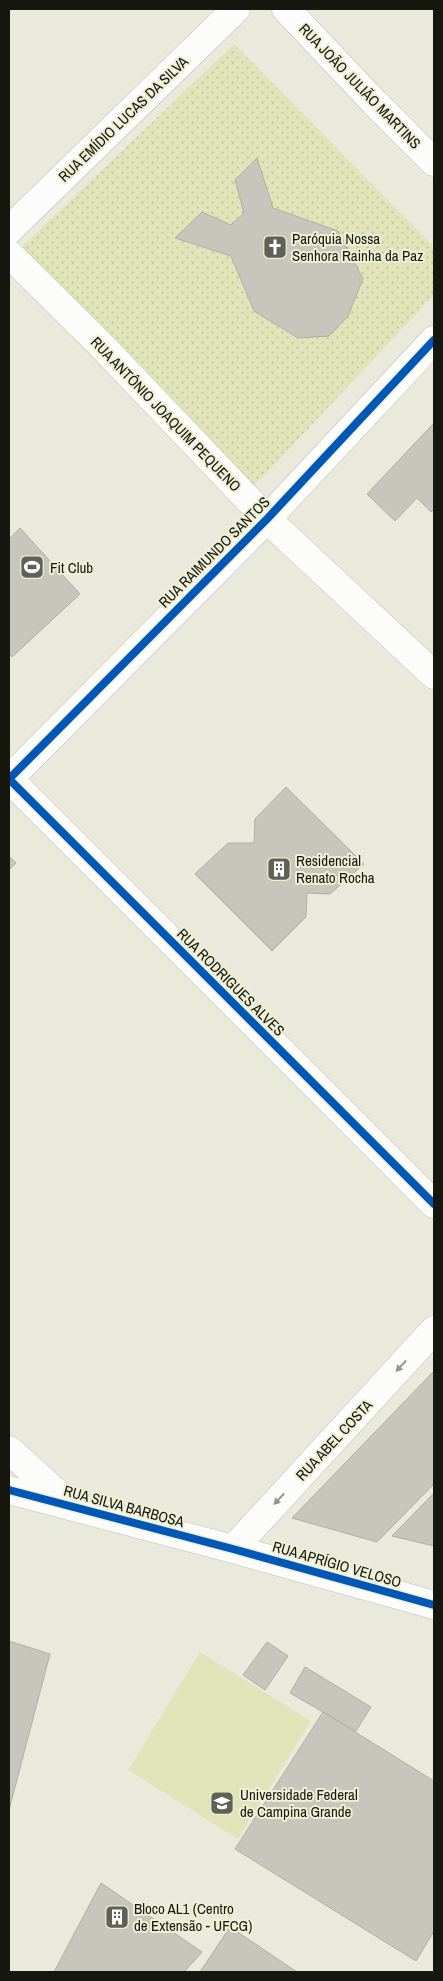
<svg xmlns="http://www.w3.org/2000/svg" width="443" height="1981" viewBox="0 0 443 1981" font-family="'Archivo Narrow',sans-serif">
	<style>
		.grass { fill: url(#grass-dots); fill-rule: evenodd }
		.pitch { fill: #e1e4b9 }
		.building { fill: #c6c6bc; stroke: #aeafa4 }
		.lines { fill: none; stroke-linecap: round; stroke-linejoin: round }
		.minor-casing { stroke: #bfc0b5; stroke-width: 29 }
		.major-casing { stroke: #bfc0b5; stroke-width: 29 }
		.minor { stroke: #fcfcfa; stroke-width: 28 }
		.major { stroke: #fcfcfa; stroke-width: 28 }
		.cycleway-casing { stroke: #eef0d6; stroke-width: 11 }
		.cycleway { stroke: #0057b8; stroke-width: 8 }
		.oneway { fill: #949590 }
		.labels { text-anchor: middle; dominant-baseline: central; stroke-width: 4; stroke-linejoin: round; paint-order: stroke }
		.street-label { font-size: 15px; fill: #16170e; stroke: #eef0d6 }
		.poi-label { font-size: 15px; fill: #16170e; stroke: #eef0d6; text-anchor: start }
	</style>
	<defs>
		<pattern id="grass-dots" width="8" height="8" patternUnits="userSpaceOnUse" patternTransform="scale(1.25)"><rect width="8" height="8" fill="#e1e4b9"/><path d="M2 2h.1M6 6h.1" fill="none" stroke="#c0c39e" stroke-width="1.8" stroke-linecap="round"/></pattern>
	</defs>
	<rect width="100%" height="100%" fill="#e9eadc"/>
	<path class="grass" d="M234,44L434,247V295L237,504L9,274V259ZM257,158L273,208L298,338L254,311L231,256L202,213L231,225L244,213L236,180Z"/>
	<polygon class="pitch" points="200,1652 311,1721 238,1839 128,1770"/>
	<g class="building">
		<polygon points="257,158 273,208 338,231 363,279 348,316 329,336 298,338 254,311 231,256 175,238 202,212 231,225 244,213 235,180"/>
		<polygon points="434,423 434,509 431,512 417,498 395,521 367,494"/>
		<polygon points="20,528 80,594 12,657 9,654 9,539"/>
		<polygon points="286,787 364,864 330,894 307,893 306,917 272,951 195,874 228,843 254,843 255,819"/>
		<polygon points="9,856 16,863 9,870"/>
		<polygon points="434,1371 434,1484 377,1542 292,1518"/>
		<polygon points="434,1493 434,1546 392,1536"/>
		<polygon points="9,1641 50,1654 9,1810"/>
		<polygon points="267,1642 288,1656 265,1690 243,1675"/>
		<polygon points="305,1667 371,1707 356,1731 290,1693"/>
		<polygon points="323,1712 434,1781 434,1931 416,1961 235,1849"/>
		<polygon points="101,1883 202,1952 184,1972 54,1972"/>
		<polygon points="230,1927 297,1972 200,1972"/>
	</g>
	<g class="lines">
		<g class="minor-casing">
			<g id="minor">
				<polyline points="286,9 374,102 434,162"/>
				<polyline points="9,230 236,9"/>
				<polyline points="9,254 101,345 267,519 434,675"/>
				<polyline points="9,779 267,519 434,340"/>
				<polyline points="9,1450 71,1506"/>
				<polyline points="233,1549 434,1330"/>
			</g>
		</g>
		<g class="major-casing">
			<g id="major">
				<polyline points="9,779 434,1204"/>
				<polyline points="9,1490 233,1549 434,1605"/>
			</g>
		</g>
		<use href="#minor" class="minor"/>
		<use href="#major" class="major"/>
		<g class="cycleway-casing">
			<g id="cycleway">
				<polyline points="9,779 267,519 434,340"/>
				<polyline points="9,779 434,1204"/>
				<polyline points="9,1490 233,1549 434,1605"/>
			</g>
		</g>
		<use href="#cycleway" class="cycleway"/>
	</g>
	<defs><path id="oneway-solid" d="M-6-.8H1V-3.2L6.5 0L1 3.2V.8H-6Z" transform="scale(1.25)"/></defs>
	<g class="oneway">
		<use href="#oneway-solid" transform="translate(401 1366) rotate(133)"/>
		<use href="#oneway-solid" transform="translate(279 1499) rotate(133)"/>
	</g>
	<defs>
		<g id="church-square" transform="scale(1.25)"><rect x="-9" y="-9" width="18" height="18" rx="4" fill="#606156" stroke="#eef0d6"/><path d="M-1.2-6h2.4v3.5h3.3v2.4h-3.3V6h-2.4V-.1h-3.3v-2.4h3.3Z" fill="#fff"/></g>
		<g id="stadium-square" transform="scale(1.25)"><rect x="-9" y="-9" width="18" height="18" rx="4" fill="#606156" stroke="#eef0d6"/><path d="M0-5a6.5 5 0 1 0 0 10a6.5 5 0 1 0 0-10ZM-3.5-1.8h7v3.6h-7Z" fill="#fff"/></g>
		<g id="building-square" transform="scale(1.25)"><rect x="-9" y="-9" width="18" height="18" rx="4" fill="#606156" stroke="#eef0d6"/><path d="M-4-6H4V6H1V3H-1V6H-4ZM-2.5-4.3h1.7v1.8h-1.7ZM.8-4.3h1.7v1.8H.8ZM-2.5-1h1.7V.8h-1.7ZM.8-1h1.7V.8H.8Z" fill="#fff"/></g>
		<g id="university-square" transform="scale(1.25)"><rect x="-9" y="-9" width="18" height="18" rx="4" fill="#606156" stroke="#eef0d6"/><path d="M0-5L7-2L0 1L-7-2ZM-4 1L0 2.5L4 1V4Q0 6-4 4Z" fill="#fff"/></g>
	</defs>
	<g fill-rule="evenodd">
		<use href="#church-square" x="275" y="247"/>
		<use href="#stadium-square" x="32" y="567"/>
		<use href="#building-square" x="279" y="869"/>
		<use href="#university-square" x="222" y="1803"/>
		<use href="#building-square" x="117" y="1917"/>
	</g>
	<g class="labels">
		<g class="street-label">
			<text transform="translate(360 86) rotate(46)">RUA JOÃO JULIÃO MARTINS</text>
			<text transform="translate(123 119) rotate(-44)">RUA EMÍDIO LUCAS DA SILVA</text>
			<text transform="translate(166 414) rotate(46)">RUA ANTÔNIO JOAQUIM PEQUENO</text>
			<text transform="translate(214 552) rotate(-45)">RUA RAIMUNDO SANTOS</text>
			<text transform="translate(231 982) rotate(45)">RUA RODRIGUES ALVES</text>
			<text transform="translate(334 1440) rotate(-47)">RUA ABEL COSTA</text>
			<text transform="translate(124 1506) rotate(15)">RUA SILVA BARBOSA</text>
			<text transform="translate(337 1564) rotate(16)">RUA APRÍGIO VELOSO</text>
		</g>
		<g class="poi-label">
			<text x="292" y="238">Paróquia Nossa<tspan x="292" dy="17">Senhora Rainha da Paz</tspan></text>
			<text x="50" y="567">Fit Club</text>
			<text x="296" y="860">Residencial<tspan x="296" dy="17">Renato Rocha</tspan></text>
			<text x="240" y="1794">Universidade Federal<tspan x="240" dy="17">de Campina Grande</tspan></text>
			<text x="134" y="1908">Bloco AL1 (Centro<tspan x="134" dy="17">de Extensão - UFCG)</tspan></text>
		</g>
	</g>
	<rect width="443" height="1981" fill="none" stroke="#16170e" stroke-width="20"/>
</svg>
